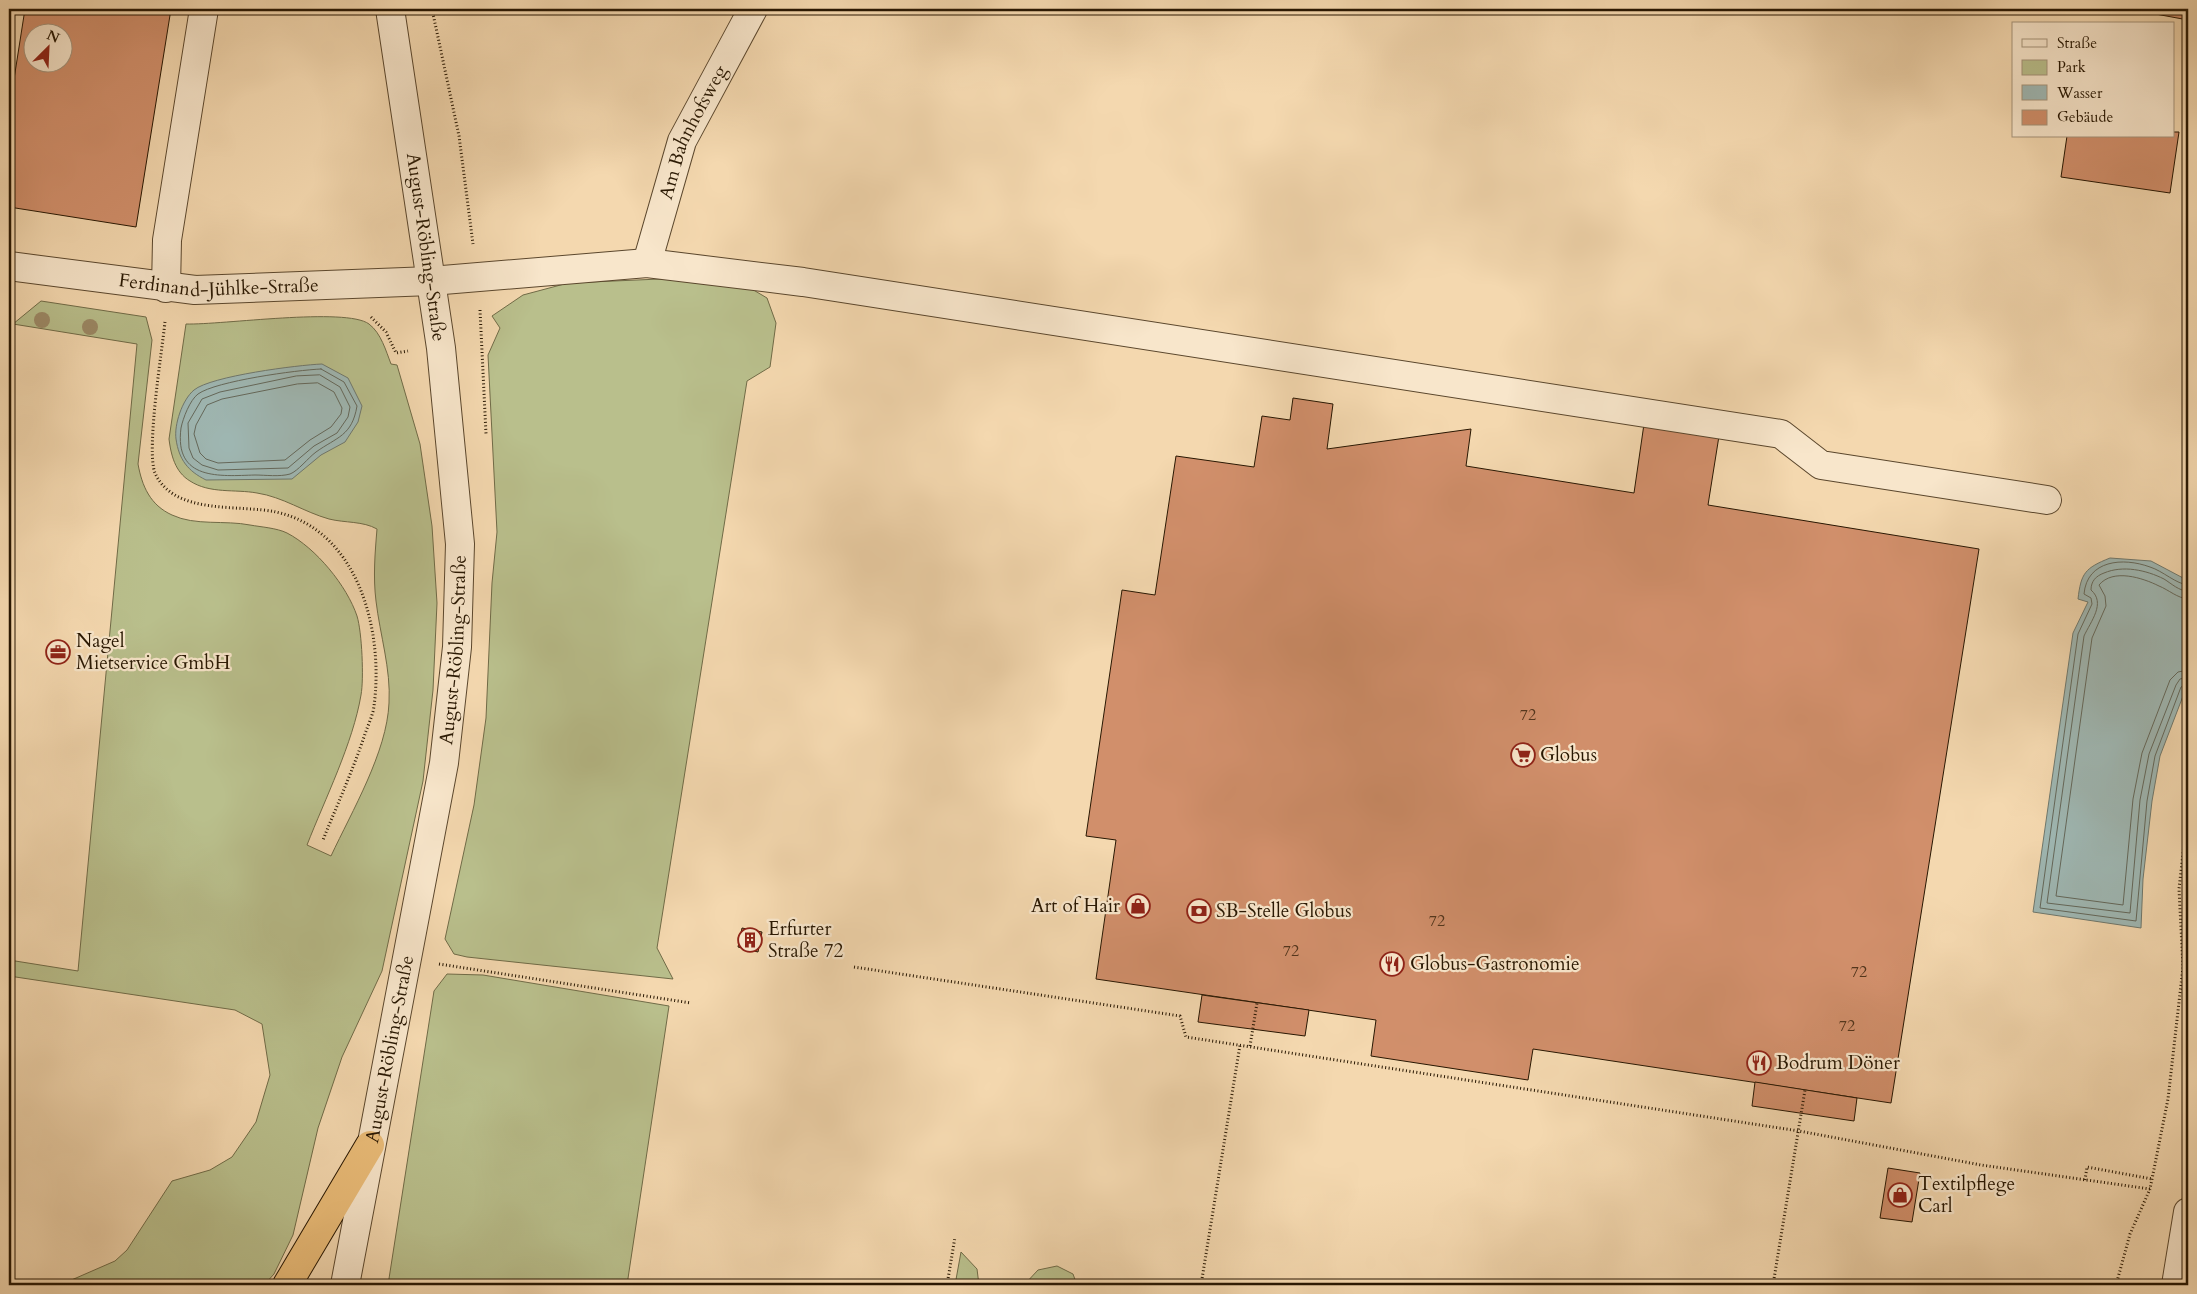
<svg xmlns="http://www.w3.org/2000/svg" width="2197" height="1294" viewBox="0 0 2197 1294" font-family="Cardo,serif">
	<style>
		.green { fill: #b9bf8c; stroke: #706b47 }
		.water { fill: #9fb8b4; stroke: #6f786d }
		.lines { fill: none; stroke-linecap: round; stroke-linejoin: round }
		.shore { stroke: #64685b; stroke-width: 1 }
		.building { fill: #d18f6b; stroke: #281702; fill-rule: evenodd }
		.minor-casing { stroke: #5b472d; stroke-width: 30 }
		.highway-casing { stroke: #281702; stroke-width: 30 }
		.path { stroke: #281702; stroke-width: 3; stroke-dasharray: 1 2.5; stroke-linecap: butt }
		.minor { stroke: #f8e6cb; stroke-width: 28 }
		.highway { stroke: #eabc78; stroke-width: 28 }
		.tree { fill: #9c8966 }
		.labels { text-anchor: middle; dominant-baseline: central; stroke-width: 4.5; stroke-linejoin: round; paint-order: stroke }
		.number-label { font-size: 16px; fill: #52351c }
		.street-label { font-size: 19px; fill: #281702; stroke: #f8e6cb }
		.poi-label { font-size: 19px; fill: #281702; stroke: #f8e6cb; text-anchor: start }
	</style>
	<rect width="100%" height="100%" fill="#f4d8af"/>
	<filter id="stains"><feTurbulence type="fractalNoise" baseFrequency=".004" numOctaves="4"/><feColorMatrix values="0 0 0 0 .2 0 0 0 0 .09 0 0 0 0 .02 0 0 0 .5 -.17"/></filter>
	<radialGradient id="worn" r=".72"><stop offset=".6" stop-color="#630" stop-opacity="0"/><stop offset="1" stop-color="#630" stop-opacity=".3"/></radialGradient>
	<g class="green">
		<polygon points="683,278 745,285 767,298 776,323 770,367 747,381 657,948 673,979 467,957 454,954 445,939 474,805 486,718 492,583 497,532 488,355 500,328 492,316 523,295 568,283"/>
		<path d="M41,301L146,317L152,340L138,464C142,486 150,505 172,515C195,526 225,520 250,525C261,527 277,528 287,533C316,548 347,586 357,616C362,632 364,679 361,695C353,743 325,799 307,845L331,856C352,811 387,752 389,703C391,669 380,635 376,601C373,577 375,553 377,529C363,521 345,523 329,519C304,512 283,497 257,493C235,489 210,494 190,481C175,472 171,455 169,439L186,324C222,325 346,307 369,324C381,333 386,351 391,364L397,365L420,444L432,526L437,603L433,690L423,781L382,971L342,1057L318,1128L293,1235L274,1274L264,1285H60L115,1261L127,1250L172,1181L210,1170L232,1157L256,1122L270,1075L262,1024L235,1010L9,976V960L78,971L137,344L13,324Z"/>
		<polygon points="447,974 483,975 669,1006 627,1285 388,1285 434,991"/>
		<polygon points="961,1252 977,1269 979,1285 955,1285"/>
		<polygon points="1057,1266 1073,1274 1077,1285 1024,1285 1038,1270"/>
	</g>
	<g class="water">
		<path d="M322,364L348,378L362,406L358,422L345,442L321,455L292,479L206,480C188,471 179,460 176,439C174,425 182,400 194,390C211,376 298,365 322,364Z"/>
		<path d="M2110,558L2151,561L2185,579L2188,583V683L2160,756L2152,801L2143,879L2141,928L2033,912L2073,633L2088,602L2078,599C2081,573 2085,568 2110,558Z"/>
	</g>
	<g class="lines">
		<g class="shore">
			<path d="M321,369L344,382L357,406C352,436 337,437 316,452C308,458 298,471 290,474C280,477 265,475 255,475C220,476 174,481 181,428C183,418 190,400 198,394C216,381 297,370 321,369Z"/>
			<polygon points="320,375 340,387 350,407 348,417 337,433 314,446 288,468 218,470 202,465 193,458 189,448 188,423 202,399 220,392 296,376"/>
			<polygon points="318,383 334,392 342,408 341,414 331,427 310,440 285,460 218,463 206,459 200,453 194,434 196,425 207,405 222,399 297,384"/>
			<path d="M2188,585C2176,584 2163,571 2150,567C2123,557 2087,560 2084,594L2091,598L2092,604L2078,634L2040,908L2136,921L2147,801L2155,756L2181,687L2188,684"/>
			<path d="M2188,591C2179,591 2172,584 2164,579C2146,570 2123,565 2104,573C2096,576 2091,581 2091,590C2106,603 2091,621 2084,636L2047,903L2130,913L2140,800L2149,754L2176,685L2180,679L2188,677"/>
			<path d="M2188,599C2177,598 2169,590 2159,586C2143,578 2113,568 2099,585L2105,596L2106,606L2092,638L2056,896L2123,905L2133,799L2142,753L2170,680L2178,672L2188,670"/>
		</g>
	</g>
	<g class="building">
		<path d="M25,9H171L136,227L9,207V111ZM32,32H62V62H32Z"/>
		<polygon points="2134,9 2188,9 2188,20 2134,10"/>
		<polygon points="2173,132 2179,132 2170,193 2061,177 2067,136 2173,136"/>
		<polygon points="1293,398 1333,404 1327,449 1471,429 1466,466 1634,493 1644,424 1719,436 1708,505 1979,549 1891,1103 1533,1049 1528,1080 1371,1056 1376,1020 1096,979 1116,840 1086,836 1122,590 1155,595 1176,456 1254,467 1262,416 1290,420"/>
		<polygon points="742,928 762,932 758,952 738,947"/>
		<polygon points="1202,995 1309,1010 1305,1036 1198,1022"/>
		<polygon points="1755,1082 1857,1098 1854,1121 1752,1106"/>
		<polygon points="1888,1168 1920,1173 1912,1222 1880,1218"/>
	</g>
	<g class="lines">
		<g class="minor-casing">
			<g id="minor">
				<path id="s1" d="M647,263L682,141L753,9"/>
				<path id="s2" d="M9,266L195,290L431,281L647,263L803,282L1781,434L1821,465L2047,500"/>
				<polyline points="166,288 167,240 204,9"/>
				<path id="s3" d="M345,1285L444,763L457,647L460,544L441,348L390,9"/>
				<polyline points="2176,1285 2188,1212"/>
			</g>
		</g>
		<g class="highway-casing">
			<polyline id="highway" points="287,1285 370,1145"/>
		</g>
		<g class="path">
			<polyline points="432,9 459,136 473,244"/>
			<polyline points="480,310 486,434"/>
			<polyline points="371,317 386,332 396,353 408,351"/>
			<path d="M165,322C162,351 146,450 155,473C174,516 240,504 276,512C359,530 384,632 374,706C373,715 368,725 365,734C353,770 337,805 323,840"/>
			<polyline points="2183,855 2188,856"/>
			<polyline points="439,964 691,1003"/>
			<polyline points="854,967 1180,1016 1186,1037 1799,1131 1981,1165 2150,1189 2168,1099 2183,967 2179,889 2188,809"/>
			<polyline points="1250,1046 1257,1003"/>
			<polyline points="2085,1180 2087,1167 2152,1179"/>
			<polyline points="947,1285 955,1237"/>
			<polyline points="1201,1285 1240,1045"/>
			<polyline points="1773,1285 1805,1090"/>
			<polyline points="2116,1285 2130,1234 2150,1189"/>
		</g>
		<use href="#minor" class="minor"/>
		<use href="#highway" class="highway"/>
	</g>
	<g class="tree">
		<circle cx="42" cy="320" r="8"/>
		<circle cx="90" cy="327" r="8"/>
	</g>
	<defs>
		<g id="office-ring" transform="scale(1.25)"><circle r="9.5" fill="#f8e6cb" stroke="#8f2418" stroke-width="1.5"/><path d="M-6-3h4V-5.5h4V-3h4V5H-6ZM-1-4.5V-3h2v-1.5ZM-6 0V1H6V0Z" fill="#8f2418"/></g>
		<g id="supermarket-ring" transform="scale(1.25)"><circle r="9.5" fill="#f8e6cb" stroke="#8f2418" stroke-width="1.5"/><path d="M-6-5.5h2.5l.6 2H6L4.5 2H-2.5L-4.4-4H-6ZM-1.5 3.2a1.3 1.3 0 1 0 .1 0ZM3 3.2a1.3 1.3 0 1 0 .1 0Z" fill="#8f2418"/></g>
		<g id="shop-ring" transform="scale(1.25)"><circle r="9.5" fill="#f8e6cb" stroke="#8f2418" stroke-width="1.5"/><path d="M-5-2.5h2.3a2.7 3.5 0 0 1 5.4 0H5L5.5 6h-11ZM-1.5-2.5h3a1.5 2.3 0 0 0-3 0Z" fill="#8f2418"/></g>
		<g id="bank-ring" transform="scale(1.25)"><circle r="9.5" fill="#f8e6cb" stroke="#8f2418" stroke-width="1.5"/><path d="M-6-4H6V4H-6ZM0-2.3a2.3 2.3 0 1 0 0 4.6a2.3 2.3 0 1 0 0-4.6Z" fill="#8f2418"/></g>
		<g id="building-ring" transform="scale(1.25)"><circle r="9.5" fill="#f8e6cb" stroke="#8f2418" stroke-width="1.5"/><path d="M-4-6H4V6H1V3H-1V6H-4ZM-2.5-4.3h1.7v1.8h-1.7ZM.8-4.3h1.7v1.8H.8ZM-2.5-1h1.7V.8h-1.7ZM.8-1h1.7V.8H.8Z" fill="#8f2418"/></g>
		<g id="restaurant-ring" transform="scale(1.25)"><circle r="9.5" fill="#f8e6cb" stroke="#8f2418" stroke-width="1.5"/><path d="M-5-6h1v4h1v-4h1v4h1v-4h1v5L-1.5 .5V6h-2V.5L-5-1ZM5-6V6H3V1.5H1.5Q1.5-4 5-6Z" fill="#8f2418"/></g>
	</defs>
	<g fill-rule="evenodd">
		<use href="#office-ring" x="58" y="652"/>
		<use href="#supermarket-ring" x="1523" y="755"/>
		<use href="#shop-ring" x="1138" y="906"/>
		<use href="#bank-ring" x="1199" y="911"/>
		<use href="#building-ring" x="750" y="940"/>
		<use href="#restaurant-ring" x="1392" y="964"/>
		<use href="#restaurant-ring" x="1759" y="1063"/>
		<use href="#shop-ring" x="1900" y="1195"/>
	</g>
	<g class="labels">
		<g class="number-label">
			<text x="1528" y="715">72</text>
			<text x="1437" y="921">72</text>
			<text x="1291" y="951">72</text>
			<text x="1859" y="972">72</text>
			<text x="1847" y="1026">72</text>
		</g>
		<g class="street-label">
			<text stroke="none"><textPath href="#s1" startOffset="139">Am Bahnhofsweg</textPath></text>
			<text transform="translate(426 247) rotate(82)">August-Röbling-Straße</text>
			<text stroke="none"><textPath href="#s2" startOffset="211">Ferdinand-Jühlke-Straße</textPath></text>
			<text stroke="none"><textPath href="#s3" startOffset="645">August-Röbling-Straße</textPath></text>
			<text stroke="none"><textPath href="#s3" startOffset="240">August-Röbling-Straße</textPath></text>
		</g>
		<g class="poi-label">
			<text x="76" y="641">Nagel<tspan x="76" dy="22">Mietservice GmbH</tspan></text>
			<text x="1540" y="755">Globus</text>
			<text x="1120" y="906" text-anchor="end">Art of Hair</text>
			<text x="1216" y="911">SB-Stelle Globus</text>
			<text x="768" y="929">Erfurter<tspan x="768" dy="22">Straße 72</tspan></text>
			<text x="1410" y="964">Globus-Gastronomie</text>
			<text x="1776" y="1063">Bodrum Döner</text>
			<text x="1918" y="1184">Textilpflege<tspan x="1918" dy="22">Carl</tspan></text>
		</g>
	</g>
	<rect width="2197" height="1294" fill="none" stroke="#f4d8af" stroke-width="30"/>
	<rect x="10" y="10" width="2177" height="1274" fill="none" stroke="#281702" stroke-width="2.5"/>
	<rect x="15" y="15" width="2167" height="1264" fill="none" stroke="#281702"/>
	<rect x="2012" y="22" width="162" height="115" fill="#f8e6cb" stroke="#a5937b"/>
	<rect x="2022" y="39" width="25" height="8" fill="#f8e6cb" stroke="#a5937b"/>
	<text x="2057" y="48" font-size="15" fill="#281702">Straße</text>
	<rect x="2022" y="60" width="25" height="15" fill="#b9bf8c" stroke="#a5937b"/>
	<text x="2057" y="72" font-size="15" fill="#281702">Park</text>
	<rect x="2022" y="85" width="25" height="15" fill="#9fb8b4" stroke="#a5937b"/>
	<text x="2057" y="98" font-size="15" fill="#281702">Wasser</text>
	<rect x="2022" y="110" width="25" height="15" fill="#d18f6b" stroke="#a5937b"/>
	<text x="2057" y="122" font-size="15" fill="#281702">Gebäude</text>
	<g transform="translate(48 48) rotate(24)"><circle r="24" fill="#f8e6cb" stroke="#a5937b"/>
	<path d="M0-4L9 19L0 12L-9 19Z" fill="#8f2418"/>
	<text y="-8" font-size="14" font-weight="bold" text-anchor="middle" fill="#281702">N</text>
	</g>
	<rect width="100%" height="100%" filter="url(#stains)"/>
	<rect width="100%" height="100%" fill="url(#worn)"/>
</svg>
